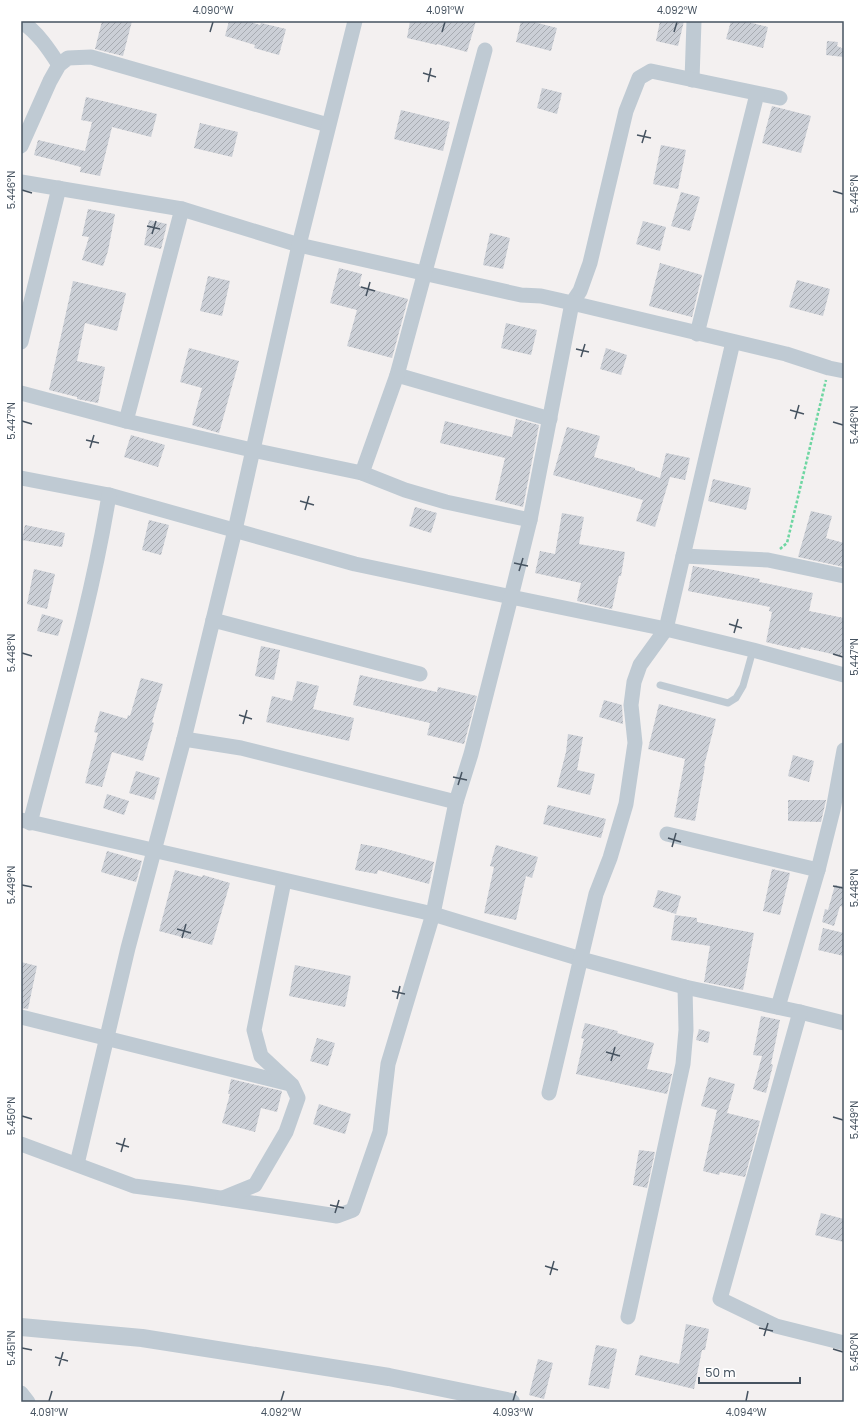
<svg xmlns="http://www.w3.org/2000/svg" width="865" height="1423" viewBox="0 0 865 1423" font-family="Poppins,sans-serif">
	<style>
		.building { fill: url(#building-hatch) }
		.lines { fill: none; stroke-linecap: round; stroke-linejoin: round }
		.path { stroke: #6ed6a2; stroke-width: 2.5; stroke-dasharray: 3 2; stroke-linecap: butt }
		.service { stroke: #bfcad3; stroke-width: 7 }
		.minor { stroke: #bfcad3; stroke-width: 15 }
		.tertiary { stroke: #bfcad3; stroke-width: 18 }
		.ticks { fill: none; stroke: #465360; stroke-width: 1.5 }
		.neatline { fill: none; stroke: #465360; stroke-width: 1.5 }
		.ticks-label { font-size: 10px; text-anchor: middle; fill: #465360 }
	</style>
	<defs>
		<pattern id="building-hatch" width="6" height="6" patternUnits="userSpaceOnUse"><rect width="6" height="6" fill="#cbcfd6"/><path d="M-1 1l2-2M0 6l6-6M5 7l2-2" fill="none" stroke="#a7abb1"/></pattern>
	</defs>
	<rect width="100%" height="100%" fill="#f3f0f0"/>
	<g class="building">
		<polygon points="102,21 132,21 123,56 95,49"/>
		<polygon points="229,21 247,21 260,25 261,23 286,29 279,55 254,48 255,45 225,36"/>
		<polygon points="410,21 476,21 467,52 437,44 437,45 407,38"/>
		<polygon points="521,21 530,21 557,28 551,51 516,42"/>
		<polygon points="660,21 684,21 678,46 656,41"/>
		<polygon points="731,21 744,21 768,27 763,48 726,39"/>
		<polygon points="827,41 838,42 837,46 844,49 844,57 826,55"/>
		<polygon points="542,88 562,93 557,114 537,108"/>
		<polygon points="86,97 157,114 151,137 112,127 100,176 80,172 81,167 34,155 38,140 85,151 92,122 81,120"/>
		<polygon points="772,106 811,116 801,153 762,143"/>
		<polygon points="401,110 450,122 443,151 394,139"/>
		<polygon points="200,123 238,132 232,157 194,148"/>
		<polygon points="661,145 686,150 678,189 653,184"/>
		<polygon points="681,192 700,197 690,231 671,226"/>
		<polygon points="88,209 115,214 108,251 103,266 82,260 89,237 82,236"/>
		<polygon points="149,220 167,224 161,249 144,245"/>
		<polygon points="643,221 666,227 660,251 636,244"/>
		<polygon points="490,233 510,238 503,269 483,265"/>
		<polygon points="660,263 702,275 692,317 649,306"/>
		<polygon points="339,268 362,274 359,286 408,299 392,358 347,346 357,310 330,303"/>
		<polygon points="208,276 230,281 222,316 200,311"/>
		<polygon points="797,280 830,289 823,316 789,307"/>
		<polygon points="73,281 126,293 117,331 85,323 77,361 105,367 98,403 77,399 77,397 49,390"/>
		<polygon points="506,323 537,330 531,355 501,348"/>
		<polygon points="189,348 239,361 219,433 192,425 202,388 180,382"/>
		<polygon points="606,348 627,355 621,375 600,369"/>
		<polygon points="516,419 539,425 523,507 495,500 505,458 440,443 445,421 512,437"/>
		<polygon points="567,427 600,436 594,457 635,468 635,470 660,478 666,453 690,458 685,480 670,477 655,527 636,521 643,500 553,475"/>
		<polygon points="131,435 165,445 158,467 124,457"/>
		<polygon points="713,479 751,488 746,510 708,501"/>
		<polygon points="415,507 437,513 431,533 409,526"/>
		<polygon points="811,511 832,516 826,538 844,543 844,567 798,557"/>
		<polygon points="562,513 584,517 579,544 625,552 621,576 619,576 612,609 577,601 581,583 535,573 540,551 555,554"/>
		<polygon points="149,520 169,525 161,555 142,550"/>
		<polygon points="25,525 65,533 62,547 22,540"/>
		<polygon points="693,566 760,579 759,582 813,593 809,611 844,618 844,642 841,656 801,647 800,650 766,642 772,612 769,611 770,607 688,591"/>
		<polygon points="34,569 55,574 47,609 27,604"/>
		<polygon points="42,614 63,620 58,636 37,631"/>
		<polygon points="261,646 280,650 274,680 255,676"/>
		<polygon points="360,675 437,692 438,687 477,696 464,744 427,735 430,723 353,705"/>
		<polygon points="141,678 163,684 152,722 154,723 143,761 112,752 102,787 85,783 98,733 94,732 100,711 127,719 128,715 130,716"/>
		<polygon points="297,681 319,686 313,709 354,718 349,741 266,722 272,696 292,701"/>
		<polygon points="604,700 622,705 623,724 599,717"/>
		<polygon points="659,704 716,719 704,766 705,766 695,821 674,817 685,759 648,749"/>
		<polygon points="568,734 583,737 577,770 595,774 590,795 557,787 566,752"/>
		<polygon points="793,755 814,761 809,782 788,776"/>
		<polygon points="136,771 160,778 154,800 129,793"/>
		<polygon points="107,794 129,801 124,815 103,808"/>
		<polygon points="788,800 826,800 821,822 788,821"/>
		<polygon points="548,805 606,819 601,838 543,824"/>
		<polygon points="361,844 383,848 434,862 429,884 378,870 377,874 355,870"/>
		<polygon points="496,845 538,857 532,878 526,876 516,920 484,913 494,867 490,866"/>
		<polygon points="107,851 142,861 136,882 101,872"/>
		<polygon points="772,869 790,873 780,915 763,911"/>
		<polygon points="175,870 202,877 203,875 230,883 212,945 159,931"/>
		<polygon points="835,885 844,887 844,907 840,906 834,926 822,922 825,909 828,910"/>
		<polygon points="658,890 681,896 676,914 653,907"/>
		<polygon points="675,915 697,918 697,922 754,933 743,990 704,982 710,946 671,940"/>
		<polygon points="823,928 844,933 844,956 818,950"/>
		<polygon points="21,962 37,966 28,1009 21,1008"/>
		<polygon points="295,965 351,976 345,1007 289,996"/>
		<polygon points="761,1016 780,1020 771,1064 773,1065 766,1093 753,1089 762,1056 753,1055"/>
		<polygon points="585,1023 618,1031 617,1033 654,1043 647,1069 672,1074 667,1094 576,1074 584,1039 581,1038"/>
		<polygon points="699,1029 710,1032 708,1043 696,1040"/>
		<polygon points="317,1038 335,1043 328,1066 310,1061"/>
		<polygon points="709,1077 735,1084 727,1113 760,1121 745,1177 720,1172 719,1175 703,1171 717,1110 701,1106"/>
		<polygon points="231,1079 282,1091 277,1112 261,1108 255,1132 222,1123 230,1094 228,1094"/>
		<polygon points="319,1104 351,1114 345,1134 313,1124"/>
		<polygon points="639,1150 655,1152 647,1188 633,1185"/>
		<polygon points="821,1213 844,1219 844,1242 815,1235"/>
		<polygon points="686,1324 709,1329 705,1350 702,1350 694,1389 635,1375 640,1355 679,1364"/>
		<polygon points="596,1345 617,1349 609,1389 588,1385"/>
		<polygon points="538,1359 553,1363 544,1399 529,1395"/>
	</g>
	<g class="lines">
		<polyline class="path" points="780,549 787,543 826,380"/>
		<polyline class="service" points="660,685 728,703 736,698 743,686 753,650"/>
		<g class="minor">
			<path d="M21,21C38,33 48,48 59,65"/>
			<polyline points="692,80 694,21"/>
			<polyline points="21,146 50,81 59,65 68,58 91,57 328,125"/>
			<polyline points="21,182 182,209 299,245 521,295 541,296 572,303 580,291 590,263 626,111 639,78 651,71 780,98"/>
			<polyline points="697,334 757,94"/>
			<polyline points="21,342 59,188"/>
			<polyline points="397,375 550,419"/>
			<polyline points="21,393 126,421 252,450 362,473 405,490 446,502 530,520 511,597 355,564 109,495 21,478"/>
			<polyline points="126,421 182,209"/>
			<polyline points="362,473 397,375 485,50"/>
			<polyline points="530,520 572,303 786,354 829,368 844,371"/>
			<polyline points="683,556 768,560 844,576"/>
			<polyline points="213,620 420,674"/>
			<polyline points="184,739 241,748 456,802"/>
			<polyline points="21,820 433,914 581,959 685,987 800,1012 844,1023"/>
			<path d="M30,823C58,714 91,606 109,495"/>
			<polyline points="667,834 818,870"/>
			<polyline points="778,1007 818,870 833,810 844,750"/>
			<polyline points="800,1012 720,1299 776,1326 844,1343"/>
			<polyline points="21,1017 290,1084"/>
			<polyline points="549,1093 596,894 610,858 626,804 635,743 631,705 634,682 640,665 666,629 733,342"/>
			<polyline points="21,1144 134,1186 188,1193 337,1216 353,1210 380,1132 388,1064 433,914 456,802 471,754 511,597 666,629 753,650 844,675"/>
			<polyline points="77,1164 128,948 184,739 235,530 299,245 355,21"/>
			<polyline points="223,1198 255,1185 286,1132 298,1098 292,1085 261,1056 254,1030 284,881"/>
			<polyline points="628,1317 683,1064 686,1030 685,987"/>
			<polyline points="21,1393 28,1402"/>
		</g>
		<polyline class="tertiary" points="21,1327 142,1338 389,1377 511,1402"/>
	</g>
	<path class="ticks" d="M210,32L213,22M442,32L445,22M674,32L677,22M423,73L436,77M428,82L431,68M637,135L651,138M642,143L646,130M22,190L32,193M833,191L843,194M147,226L160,229M152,234L156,221M361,287L375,291M366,296L370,282M576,349L589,352M581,357L585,344M790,410L804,414M795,419L799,405M22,421L32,424M833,422L843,425M86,440L99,443M90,448L94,435M300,501L314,505M305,510L309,496M514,563L528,566M519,571L523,558M729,624L742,628M734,633L738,619M22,653L32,656M833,654L843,657M239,715L252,719M243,724L247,710M453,777L467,780M458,785L462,772M668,838L681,842M672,847L676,833M22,885L32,887M833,886L843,888M177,929L191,933M182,938L186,924M392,991L405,994M397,999L400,986M606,1052L620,1056M611,1061L615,1047M22,1116L32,1119M833,1117L843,1120M116,1143L129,1147M121,1152L125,1138M330,1205L344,1208M335,1213L339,1200M545,1266L558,1270M550,1275L554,1261M759,1328L773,1331M764,1336L768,1323M22,1348L32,1350M833,1349L843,1352M55,1357L68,1361M59,1366L63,1352M49,1401L52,1391M281,1401L284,1391M513,1401L516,1391M746,1401L748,1391"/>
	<rect width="865" height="1423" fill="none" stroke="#ffffff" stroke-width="44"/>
	<path d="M699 1377v6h101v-6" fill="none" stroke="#465360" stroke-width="2"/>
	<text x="705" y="1377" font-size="12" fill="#465360" stroke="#ffffff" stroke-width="3" paint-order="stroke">50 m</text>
	<rect x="22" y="22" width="821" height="1379" class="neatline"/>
	<g class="ticks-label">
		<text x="213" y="14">4.090°W</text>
		<text x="445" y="14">4.091°W</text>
		<text x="677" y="14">4.092°W</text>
		<text transform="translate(11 190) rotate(-90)" y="4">5.446°N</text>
		<text transform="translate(854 194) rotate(-90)" y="4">5.445°N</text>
		<text transform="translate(11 421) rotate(-90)" y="4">5.447°N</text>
		<text transform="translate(854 425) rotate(-90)" y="4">5.446°N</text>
		<text transform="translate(11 653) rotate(-90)" y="4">5.448°N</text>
		<text transform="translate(854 657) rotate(-90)" y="4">5.447°N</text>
		<text transform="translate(11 885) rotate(-90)" y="4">5.449°N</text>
		<text transform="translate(854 888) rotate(-90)" y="4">5.448°N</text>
		<text transform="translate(11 1116) rotate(-90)" y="4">5.450°N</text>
		<text transform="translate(854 1120) rotate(-90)" y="4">5.449°N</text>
		<text transform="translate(11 1348) rotate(-90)" y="4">5.451°N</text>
		<text transform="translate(854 1352) rotate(-90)" y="4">5.450°N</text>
		<text x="49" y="1416">4.091°W</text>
		<text x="281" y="1416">4.092°W</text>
		<text x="513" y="1416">4.093°W</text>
		<text x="746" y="1416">4.094°W</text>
	</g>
</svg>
